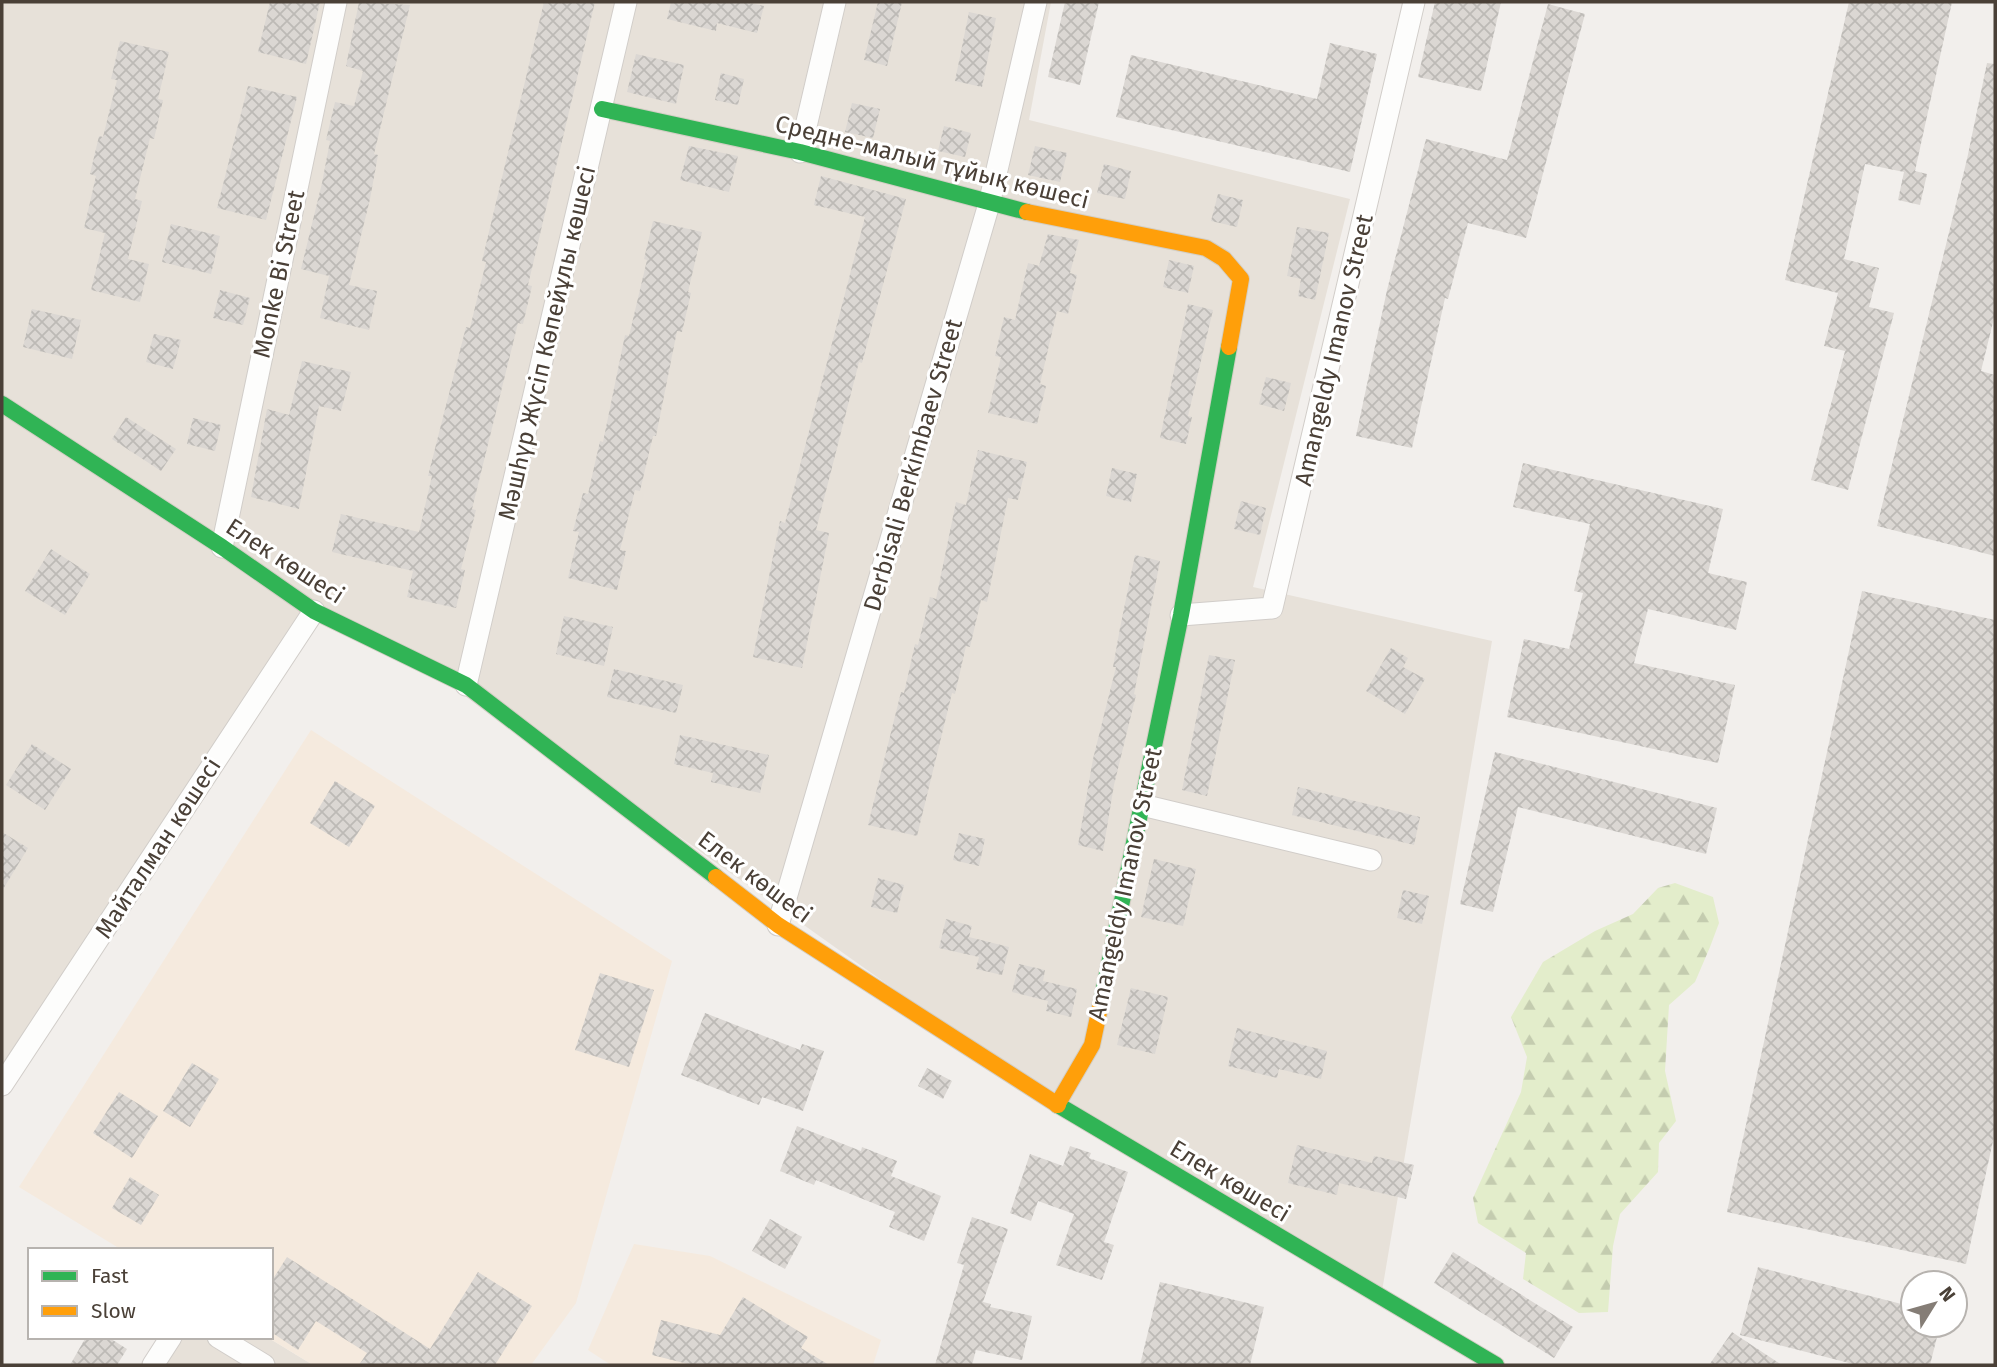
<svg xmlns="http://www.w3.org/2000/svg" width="1997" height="1367" viewBox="0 0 1997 1367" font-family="'Fira Sans',sans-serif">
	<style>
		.residential { fill: #e7e1d9 }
		.commercial { fill: #f5eade }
		.forest { fill: url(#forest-firs) }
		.building { fill: url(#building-cross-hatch) }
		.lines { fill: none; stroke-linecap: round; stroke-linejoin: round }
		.street-casing { stroke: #d1cdc9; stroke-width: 23 }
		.fast-casing { stroke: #d3cec4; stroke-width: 18 }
		.slow-casing { stroke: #d3cec4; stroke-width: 18 }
		.street { stroke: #fdfdfc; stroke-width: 21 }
		.fast { stroke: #30b455; stroke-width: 16 }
		.slow { stroke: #ff9f0a; stroke-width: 16 }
		.labels { text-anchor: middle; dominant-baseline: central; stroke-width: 6; stroke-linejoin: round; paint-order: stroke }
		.street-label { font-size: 24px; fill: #4a4037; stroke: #fff }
	</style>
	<defs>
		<pattern id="forest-firs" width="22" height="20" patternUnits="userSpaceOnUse" patternTransform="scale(1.75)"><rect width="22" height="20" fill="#e3edcb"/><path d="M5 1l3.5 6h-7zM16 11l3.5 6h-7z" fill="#c4ccaf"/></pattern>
		<pattern id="building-cross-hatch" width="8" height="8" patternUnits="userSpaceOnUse" patternTransform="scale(1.75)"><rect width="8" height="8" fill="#dbd7d3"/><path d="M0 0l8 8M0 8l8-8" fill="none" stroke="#bdbab6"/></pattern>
	</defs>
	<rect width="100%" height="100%" fill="#f2efec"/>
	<g class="residential">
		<polygon points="2,2 1051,2 1029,120 1350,199 1253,587 1492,641 1381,1297 1057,1105 466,685 314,612 2,1085"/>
		<polygon points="171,1337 267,1337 313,1365 153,1365"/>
	</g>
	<g class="commercial">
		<polygon points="311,730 672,961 576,1303 531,1365 313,1365 267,1337 271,1337 271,1250 122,1250 19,1187"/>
		<polygon points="634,1244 710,1256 881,1340 873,1365 611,1365 588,1350"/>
	</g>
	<polygon class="forest" points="1675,883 1713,897 1719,923 1710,947 1695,982 1669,1005 1665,1071 1676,1121 1659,1143 1658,1172 1620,1214 1613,1246 1608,1312 1579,1313 1523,1279 1526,1253 1478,1223 1473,1198 1521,1092 1527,1057 1511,1017 1543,962 1595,931 1633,914 1658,888"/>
	<g class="building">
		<polygon points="270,2 320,2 306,64 258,52"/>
		<polygon points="359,2 410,5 374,154 378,155 370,199 349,285 377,291 369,330 320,318 329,276 301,269 322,183 330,141 326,140 335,102 354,106 363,71 346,66"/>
		<polygon points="544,2 595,2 528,285 532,286 523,324 518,323 472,509 476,510 461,569 465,570 456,608 407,597 413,571 332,552 341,514 419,532 432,476 428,476 466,327 470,328 486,262 482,261"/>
		<polygon points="671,2 745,2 764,6 757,33 717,23 716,31 667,19"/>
		<polygon points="878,2 902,2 887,66 864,60"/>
		<polygon points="1065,2 1099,2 1080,85 1048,77"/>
		<polygon points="1435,2 1501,2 1481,91 1418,77"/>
		<polygon points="1849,2 1952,2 1915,171 1927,174 1920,205 1898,200 1904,172 1865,164 1844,259 1879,268 1869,307 1894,313 1848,490 1811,480 1845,351 1824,346 1838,293 1785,280"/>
		<polygon points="1548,4 1585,14 1526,238 1468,223 1448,299 1445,298 1412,448 1356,436 1387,290 1426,139 1507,160"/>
		<polygon points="969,12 996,18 982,87 955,81"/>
		<polygon points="120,41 169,52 158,99 163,100 154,139 150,138 135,199 142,201 128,259 149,264 140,302 91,290 105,233 84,228 96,176 90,174 99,136 103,137 117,80 111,79"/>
		<polygon points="1330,43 1377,54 1350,172 1116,117 1131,55 1317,99"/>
		<polygon points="636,54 684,65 676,104 627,92"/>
		<polygon points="1987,63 1995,64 1995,314 1981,371 1995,375 1995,556 1877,526 1967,159"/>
		<polygon points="721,73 744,79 738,105 715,100"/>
		<polygon points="248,86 297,97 266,220 217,208"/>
		<polygon points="852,103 880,109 873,138 845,132"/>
		<polygon points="944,126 971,133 965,157 938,151"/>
		<polygon points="689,146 738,156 729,192 680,180"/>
		<polygon points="1035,146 1067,153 1060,182 1028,175"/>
		<polygon points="1104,164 1131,171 1125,199 1097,193"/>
		<polygon points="821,176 906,199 862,363 859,362 816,530 829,533 802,668 753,657 780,521 785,523 865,217 814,205"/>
		<polygon points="1218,194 1243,200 1237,227 1211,221"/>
		<polygon points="653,221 702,232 688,292 691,293 682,332 677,331 656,436 653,436 640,491 635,490 620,550 626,551 617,590 568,578 579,532 573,531 583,493 588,494 600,441 603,442 625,335 629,336 647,260 644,259"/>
		<polygon points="171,224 220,236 211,274 162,262"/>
		<polygon points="1297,227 1329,233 1315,300 1298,296 1301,279 1287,276"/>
		<polygon points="1048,234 1079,240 1070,273 1077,275 1068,314 1057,311 1040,384 1046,386 1037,424 988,413 1001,357 995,356 1004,317 1015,320 1028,263 1039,266"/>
		<polygon points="1169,260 1194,266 1188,293 1163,287"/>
		<polygon points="220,290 250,298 243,325 213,318"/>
		<polygon points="1188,304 1213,310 1188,416 1192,417 1186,444 1160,438"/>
		<polygon points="32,309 81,320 72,359 23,347"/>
		<polygon points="154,334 181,340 173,369 146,362"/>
		<polygon points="302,361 351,372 341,411 319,406 299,509 251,497 267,409 289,415"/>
		<polygon points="1266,377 1291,383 1284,411 1259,404"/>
		<polygon points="126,417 176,449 161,471 112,439"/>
		<polygon points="193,418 221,425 215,451 187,444"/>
		<polygon points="978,450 1027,462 1018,500 1008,498 987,602 981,600 970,647 966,646 955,694 952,693 917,836 868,825 901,692 904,693 915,644 918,645 930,597 936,599 956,502 966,505"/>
		<polygon points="1523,463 1723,509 1708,573 1747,582 1736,630 1648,609 1634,663 1735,685 1718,763 1507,717 1524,639 1569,649 1583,593 1574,591 1590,524 1513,507"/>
		<polygon points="1112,468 1137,474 1131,502 1106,496"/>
		<polygon points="1241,501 1266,508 1260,535 1234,529"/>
		<polygon points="51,549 90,574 65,615 25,591"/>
		<polygon points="1135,555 1160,561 1134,694 1136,695 1114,785 1103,851 1078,845 1093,759 1116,667 1113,667 1120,628"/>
		<polygon points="1862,591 1995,620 1995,1132 1966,1264 1727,1212"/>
		<polygon points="564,616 613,627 604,666 556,654"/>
		<polygon points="1391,648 1408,658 1403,667 1425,679 1405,714 1366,691"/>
		<polygon points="1209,655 1235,660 1207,796 1182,790"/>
		<polygon points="614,669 683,685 676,713 607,697"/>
		<polygon points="680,735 769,755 760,793 711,782 713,773 674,764"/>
		<polygon points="32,744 71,769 45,810 6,785"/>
		<polygon points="1495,752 1717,808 1706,854 1518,807 1493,912 1460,904"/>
		<polygon points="335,781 375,806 349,847 310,823"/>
		<polygon points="1298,787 1420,817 1414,845 1292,815"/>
		<polygon points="2,832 28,848 2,891"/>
		<polygon points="959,833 985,839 979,866 953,860"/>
		<polygon points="1154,859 1196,869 1183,926 1141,917"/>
		<polygon points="878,878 904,885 897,913 871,907"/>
		<polygon points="1403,890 1429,896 1422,924 1397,918"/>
		<polygon points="946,919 972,926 969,937 1009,947 1002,975 976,969 979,957 939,948"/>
		<polygon points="1019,964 1045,970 1043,981 1077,989 1071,1017 1046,1011 1048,1001 1012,992"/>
		<polygon points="600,973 654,990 629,1067 575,1050"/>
		<polygon points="1131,988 1168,997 1155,1054 1117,1045"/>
		<polygon points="705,1013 800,1050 802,1044 824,1051 803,1111 762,1097 759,1105 681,1075"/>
		<polygon points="1237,1028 1327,1051 1321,1079 1279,1069 1277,1078 1228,1066"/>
		<polygon points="192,1063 219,1079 190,1127 163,1111"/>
		<polygon points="927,1068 952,1081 943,1099 918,1086"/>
		<polygon points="119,1092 158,1116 132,1158 93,1133"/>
		<polygon points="797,1126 861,1151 862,1147 897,1161 891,1176 941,1196 924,1241 889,1227 895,1212 816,1180 814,1185 780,1171"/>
		<polygon points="1297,1145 1372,1163 1374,1156 1414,1165 1406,1199 1339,1183 1337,1195 1288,1183"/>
		<polygon points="1070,1146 1091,1153 1089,1158 1128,1172 1104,1242 1114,1245 1102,1280 1056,1265 1074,1214 1038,1201 1031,1221 1010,1213 1030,1154 1063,1166"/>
		<polygon points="130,1177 159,1195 141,1225 112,1208"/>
		<polygon points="972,1217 1008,1229 983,1302 991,1304 990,1307 1032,1316 1022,1360 976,1350 972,1365 935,1365 964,1265 957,1263"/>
		<polygon points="770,1219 802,1237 785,1269 752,1251"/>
		<polygon points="1453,1252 1573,1327 1554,1358 1434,1283"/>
		<polygon points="287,1257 430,1349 478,1272 532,1306 495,1365 359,1365 367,1353 316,1321 298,1350 271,1332 271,1282"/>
		<polygon points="1758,1267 1913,1307 1913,1325 1940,1325 1930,1365 1857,1365 1740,1335"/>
		<polygon points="1160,1282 1264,1307 1250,1365 1140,1365"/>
		<polygon points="743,1297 808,1337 801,1348 829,1365 692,1365 652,1355 661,1320 720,1335"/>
		<polygon points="1732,1332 1750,1344 1782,1365 1709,1365"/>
		<polygon points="86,1337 108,1337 127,1349 117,1365 70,1365"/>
	</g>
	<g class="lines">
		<g class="street-casing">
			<g id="street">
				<polyline points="800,152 835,2"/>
				<polyline points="222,547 336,2"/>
				<polyline points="1181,615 1272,608 1414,2"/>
				<polyline points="466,685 626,2"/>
				<polyline points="1142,805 1371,860"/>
				<polyline points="778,925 989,204 1036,2"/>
				<polyline points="2,1085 314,611"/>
				<polyline points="218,1337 264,1365"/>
				<polyline points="153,1365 171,1337"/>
			</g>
		</g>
		<g class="fast-casing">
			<g id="fast">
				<polyline points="602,109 800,152 1027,212"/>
				<polyline points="2,404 222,547 314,611 466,685 716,877"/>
				<polyline points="1102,998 1181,615 1229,347"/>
				<polyline points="1058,1105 1496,1365"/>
			</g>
		</g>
		<g class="slow-casing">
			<g id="slow">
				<polyline points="1027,212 1206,248 1224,259 1241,279 1229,347"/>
				<polyline points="716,877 778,925 1058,1105"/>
				<polyline points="1057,1105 1092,1045 1102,998"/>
			</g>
		</g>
		<use href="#street" class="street"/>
		<use href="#fast" class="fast"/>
		<use href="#slow" class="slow"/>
	</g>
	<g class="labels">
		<g class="street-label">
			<text transform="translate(932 162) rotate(14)">Средне-малый тұйық көшесі</text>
			<text transform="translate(279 274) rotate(-78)">Monke Bi Street</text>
			<text transform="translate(547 343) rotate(-77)">Мәшһүр Жүсіп Көпейұлы көшесі</text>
			<text transform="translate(1334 350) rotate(-77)">Amangeldy Imanov Street</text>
			<text transform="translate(913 465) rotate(-74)">Derbisali Berkimbaev Street</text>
			<text transform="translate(285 561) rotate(33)">Елек көшесі</text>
			<text transform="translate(158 848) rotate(-57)">Майталман көшесі</text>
			<text transform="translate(755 877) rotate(37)">Елек көшесі</text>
			<text transform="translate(1125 884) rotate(-78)">Amangeldy Imanov Street</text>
			<text transform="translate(1230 1181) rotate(31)">Елек көшесі</text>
		</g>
	</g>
	<rect width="1997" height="1367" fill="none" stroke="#4a4037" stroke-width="7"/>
	<rect x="28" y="1248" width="245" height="91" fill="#ffffff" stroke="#b7b3af" stroke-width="2"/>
	<rect x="42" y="1271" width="35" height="10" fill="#30b455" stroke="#b7b3af" stroke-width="2"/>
	<text x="91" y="1283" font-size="21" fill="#4a4037">Fast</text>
	<rect x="42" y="1306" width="35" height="10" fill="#ff9f0a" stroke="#b7b3af" stroke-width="2"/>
	<text x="91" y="1318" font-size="21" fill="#4a4037">Slow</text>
	<g transform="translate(1934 1304) rotate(53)"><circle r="33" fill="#ffffff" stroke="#b7b3af" stroke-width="2"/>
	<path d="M0-5L12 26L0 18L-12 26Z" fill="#857d76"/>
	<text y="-10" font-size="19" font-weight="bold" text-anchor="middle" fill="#4a4037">N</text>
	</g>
</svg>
